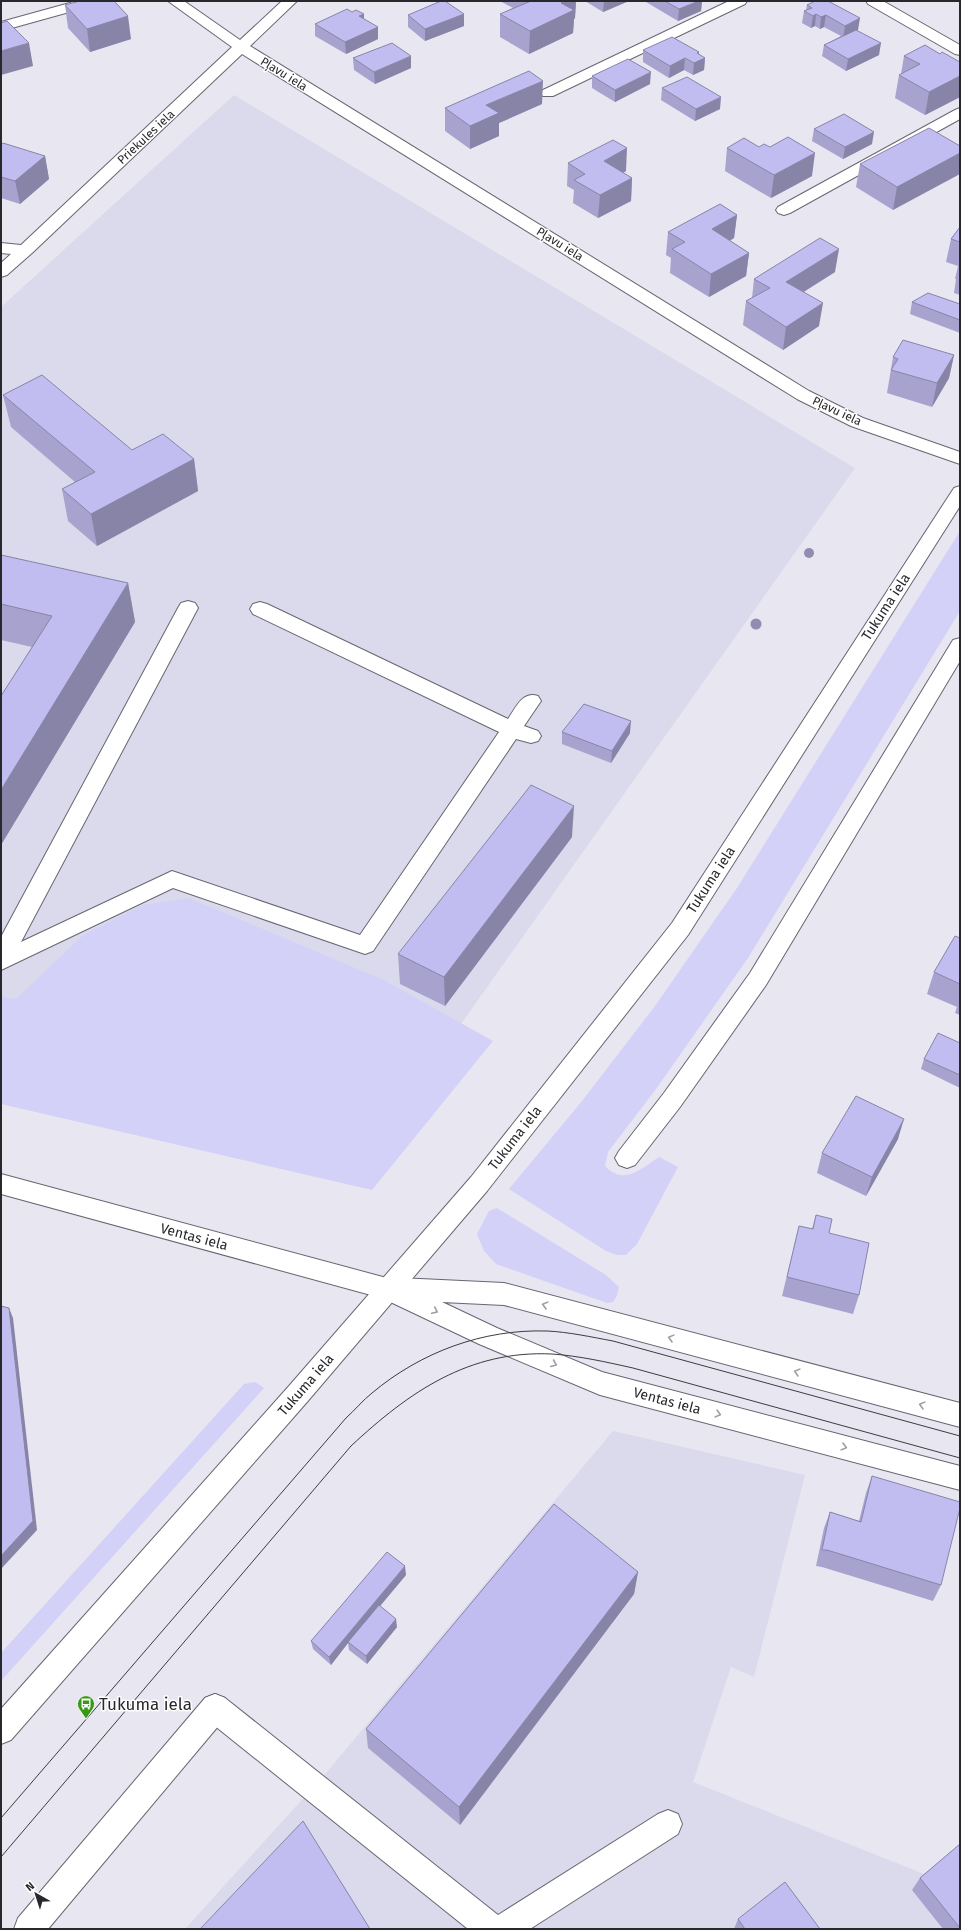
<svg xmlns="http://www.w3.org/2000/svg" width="961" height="1930" viewBox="0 0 961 1930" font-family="'Fira Sans',sans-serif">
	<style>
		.built { fill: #dbdaec }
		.green { fill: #d4d1f8 }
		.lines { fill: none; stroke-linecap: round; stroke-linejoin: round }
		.lane-casing { stroke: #676670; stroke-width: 2 }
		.street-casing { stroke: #676670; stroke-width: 2 }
		.secondary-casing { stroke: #676670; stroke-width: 2 }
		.lane { fill: #fff; fill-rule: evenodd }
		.street { fill: #fff; fill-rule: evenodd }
		.secondary { fill: #fff; fill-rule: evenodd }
		.tram { stroke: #3d3c41; stroke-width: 1 }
		.tree { fill: #928cb3 }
		.wall { fill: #a7a3ce }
		.shaded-wall { fill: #8884a8 }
		.building { fill: #c2bdf0; stroke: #8884a8 }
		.oneway { stroke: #9e9ea0 }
		.labels { text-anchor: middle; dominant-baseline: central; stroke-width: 3; stroke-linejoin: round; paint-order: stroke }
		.far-street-label { font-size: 12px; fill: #28272b; stroke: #fff }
		.street-label { font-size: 14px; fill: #28272b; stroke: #fff }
		.near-poi-label { font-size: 17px; fill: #28272b; stroke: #fff; text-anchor: start }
	</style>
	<rect width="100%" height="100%" fill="#e7e6f1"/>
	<g class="built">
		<polygon points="234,95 855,468 354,1175 1,1101 1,307"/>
		<polygon points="613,1431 805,1475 754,1677 731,1667 693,1782 924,1874 960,1844 960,1929 185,1929 326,1773"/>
	</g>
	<g class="green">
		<path d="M960,531V611L748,958L656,1089L608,1152L605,1166C624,1186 641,1169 659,1157L678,1167L637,1244L626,1255H617L606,1251L509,1189L582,1101L655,1006L737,888Z"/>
		<polygon points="189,898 384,980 493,1041 372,1190 1,1104 1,997 16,999 83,935 142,905"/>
		<polygon points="497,1208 606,1275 619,1287 617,1295 613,1302 607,1303 496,1264 484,1251 477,1234 489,1211"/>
		<polygon points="255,1382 264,1388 1,1681 1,1653 244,1384"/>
	</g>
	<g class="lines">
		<g class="lane-casing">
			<g id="lane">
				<polygon points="729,1 747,1 745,4 553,96 543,96 540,93 543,90"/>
				<polygon points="960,108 960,119 790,213 784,215 778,213 776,210 778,207 955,110"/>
				<path d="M188,601L195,603L198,608L21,942L172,871L360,935L499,732L253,614L250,609L253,604L260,602L267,604L508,719C516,708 522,691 538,696L541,701L524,726L538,731L541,736L538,741L531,743L516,739L373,951L365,954L173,888L1,970V937L178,608L181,603Z"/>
				<polygon points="215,1694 225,1698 498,1915 658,1814 668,1810 678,1814 682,1824 678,1834 530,1929 468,1929 205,1718 201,1708 205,1698"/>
			</g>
		</g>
		<g class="street-casing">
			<g id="street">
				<polygon points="77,1 100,1 98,4 1,31 1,22"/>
				<polygon points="168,1 184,1 240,40 282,1 297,1 250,46 809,391 863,418 960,452 960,464 851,426 797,399 242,54 32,253 7,275 1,277 1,263 11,254 1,253 1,243 21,245 232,47"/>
				<polygon points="866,1 883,1 960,45 960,55 955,54 868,4"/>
				<polygon points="960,638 960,661 766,985 680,1107 635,1165 627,1168 619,1165 615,1158 619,1151 664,1093 750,973 953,640"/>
				<polygon points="1,1174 394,1280 399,1278 504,1283 960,1403 960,1427 504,1305 442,1302 497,1328 602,1372 960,1466 960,1490 600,1395 479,1344 382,1298 1,1194"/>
				<polygon points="215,1694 225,1698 229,1708 225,1718 48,1929 14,1929 18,1918 205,1698"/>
			</g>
		</g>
		<g class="secondary-casing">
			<polygon id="secondary" points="960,486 960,506 688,935 487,1191 307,1402 11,1740 1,1744 1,1709 289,1386 471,1177 672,923 954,488"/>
		</g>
		<use href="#lane" class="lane"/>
		<use href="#street" class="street"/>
		<use href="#secondary" class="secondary"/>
		<g class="tram">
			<path d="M1,1818L346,1418C355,1410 363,1400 372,1393C421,1352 483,1329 547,1331C569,1332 591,1337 613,1341L960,1436"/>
			<path d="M1,1857L351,1446C409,1392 469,1350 552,1354C580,1356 606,1362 633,1368L960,1458"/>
		</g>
	</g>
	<g class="tree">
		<circle cx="809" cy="553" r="5"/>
		<circle cx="756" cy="624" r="5.5"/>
	</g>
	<g class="wall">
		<polygon points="500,1 576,1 575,18 574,19 573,33 529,54 500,37 500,14 513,8"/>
		<polygon points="585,1 629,1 603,12"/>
		<polygon points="646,1 702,1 701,11 678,21 646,2"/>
		<polygon points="65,5 131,39 90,52 68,28"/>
		<polygon points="807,5 858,30 857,31 879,55 846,71 822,56 824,45 841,36 824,27 820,29 815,26 811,28 802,23 804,11 806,10"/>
		<polygon points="352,12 364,19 378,39 346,54 315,36 315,24"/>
		<polygon points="408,15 464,26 425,41 408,27"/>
		<polygon points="643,50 698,54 705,58 704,70 693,75 684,70 669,78 643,62"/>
		<polygon points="940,54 960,62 960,97 925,115 895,98 899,75 901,74 904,56"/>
		<polygon points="353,58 411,68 375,84 354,70"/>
		<polygon points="592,76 650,84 615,102 592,88"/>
		<polygon points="662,88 720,109 695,121 661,100"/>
		<polygon points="542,104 499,123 499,136 470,149 445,131 445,108"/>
		<polygon points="814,129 872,144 843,159 812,141"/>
		<polygon points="1,145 45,156 49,179 20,204 1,198"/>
		<polygon points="960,146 893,210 856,187 860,164"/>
		<polygon points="727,148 812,176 771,198 725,171"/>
		<polygon points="568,163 626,171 623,173 632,178 631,201 598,218 573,203 574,190 567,186"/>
		<polygon points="737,215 734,238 730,241 749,253 746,276 709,297 670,273 671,258 666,255 668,232"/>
		<polygon points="960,227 960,295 954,293 956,279 955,279 958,266 946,262 951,239"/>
		<polygon points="835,272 804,292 819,326 783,350 743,325 746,301 752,298 754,279"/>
		<polygon points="912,302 960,304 960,333 910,314"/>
		<polygon points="954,355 949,378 932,407 887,393 893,357"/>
		<polygon points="3,395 132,450 194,459 198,491 97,546 68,521 62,489 75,482 11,427"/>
		<polygon points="1,555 128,583 135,622 1,845 1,696 32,647 1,640"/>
		<polygon points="562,732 630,733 611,763 562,744"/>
		<polygon points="572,837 445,1006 400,984 398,954"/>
		<polygon points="960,938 960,1015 955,1013 957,1007 927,994 934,972"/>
		<polygon points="960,1043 960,1088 921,1069 924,1059"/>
		<polygon points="898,1139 866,1196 817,1173 822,1153"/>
		<polygon points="816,1215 829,1233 859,1295 853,1314 782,1296 799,1226 812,1229"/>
		<polygon points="872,1476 941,1585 933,1601 822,1567 816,1566 824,1528 830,1512 859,1521 866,1493"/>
		<polygon points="638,1572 634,1594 460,1825 368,1748 366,1729"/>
		<polygon points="406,1575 380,1606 397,1627 367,1664 349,1650 348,1643 331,1665 313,1649 311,1641"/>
		<polygon points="960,1844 960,1929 943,1929 912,1890 920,1878"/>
		<polygon points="738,1919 820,1929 734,1929"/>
	</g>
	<g class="shaded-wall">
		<polygon points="564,1 576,1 575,18 574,19 573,33 529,54 530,31 561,3"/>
		<polygon points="604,1 629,1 603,12"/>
		<polygon points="699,1 702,1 701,11 678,21 679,9"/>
		<polygon points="364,14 364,26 359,16"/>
		<polygon points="464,14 464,26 425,41 425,29"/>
		<polygon points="816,14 815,26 811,28 813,16"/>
		<polygon points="826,15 824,27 820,29 821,17"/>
		<polygon points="128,16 131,39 90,52 87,29"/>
		<polygon points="860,18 858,30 843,38 845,26"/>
		<polygon points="378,27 378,39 346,54 345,42"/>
		<polygon points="29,43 33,66 1,75 1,51"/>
		<polygon points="881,43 879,55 846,71 848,59"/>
		<polygon points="699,52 698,61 705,58 704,70 693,75 694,63 697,53"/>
		<polygon points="411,56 411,68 375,84 374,72"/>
		<polygon points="685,58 684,70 669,78 670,66"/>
		<polygon points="651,72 650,84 615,102 615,90"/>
		<polygon points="960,76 960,97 925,115 929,92"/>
		<polygon points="543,81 542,104 499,123 499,136 470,149 470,126 486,105"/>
		<polygon points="721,97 720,109 695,121 696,109"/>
		<polygon points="874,132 872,144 843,159 845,147"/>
		<polygon points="627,148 626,171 603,184 604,161"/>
		<polygon points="815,153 812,176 771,198 774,175"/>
		<polygon points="960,153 960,174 893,210 897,187"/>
		<polygon points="45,156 49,179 20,204 15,181"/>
		<polygon points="632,178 631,201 598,218 600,195"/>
		<polygon points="737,215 734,238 709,252 712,229"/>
		<polygon points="839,249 835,272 782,305 786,282"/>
		<polygon points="749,253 746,276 709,297 711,274"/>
		<polygon points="823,303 819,326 783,350 786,327"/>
		<polygon points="954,355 949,378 932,407 937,383"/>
		<polygon points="194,459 198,491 97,546 91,514"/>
		<polygon points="128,583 135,622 1,845 1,790"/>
		<polygon points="631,721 630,733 611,763 612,751"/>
		<polygon points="574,806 572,837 445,1006 444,977"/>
		<polygon points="904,1119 898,1139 866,1196 872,1177"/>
		<polygon points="9,1308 13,1318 37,1530 1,1569"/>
		<polygon points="405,1566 406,1575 349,1643 348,1642 348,1643 331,1665 329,1657"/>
		<polygon points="638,1572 634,1594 460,1825 459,1807"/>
		<polygon points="396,1619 397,1627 367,1664 366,1656"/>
	</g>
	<g class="building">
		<polygon points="80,1 114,1 128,16 87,29 65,5"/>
		<polygon points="441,1 445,1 464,14 425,29 408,15"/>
		<polygon points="531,1 564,1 561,3 574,10 530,31 500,14"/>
		<polygon points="665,1 699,1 679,9"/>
		<polygon points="815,1 828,1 860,18 845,26 826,15 821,17 816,14 813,16 804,11 812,8 807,5"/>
		<polygon points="347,9 352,12 356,10 364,14 359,16 378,27 345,42 315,24"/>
		<polygon points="7,21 29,43 1,51 1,23"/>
		<polygon points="856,30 881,43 848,59 824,45"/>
		<polygon points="672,37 699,52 697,53 705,58 694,63 685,58 670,66 643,50"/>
		<polygon points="392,43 411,56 374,72 353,58"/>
		<polygon points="925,45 940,54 942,52 960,62 960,76 929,92 899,75 920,64 904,56"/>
		<polygon points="628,59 651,72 615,90 592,76"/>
		<polygon points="529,71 543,81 486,105 499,113 470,126 445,108"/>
		<polygon points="687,77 721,97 696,109 662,88"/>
		<polygon points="844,114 874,132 845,147 814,129"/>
		<polygon points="929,128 960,146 960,153 897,187 860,164"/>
		<polygon points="788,137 815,153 774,175 727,148 744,138 759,147 764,144 770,147"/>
		<polygon points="613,140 627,148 604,161 632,178 600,195 574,180 585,174 568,163"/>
		<polygon points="3,143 45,156 15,181 1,177 1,145"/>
		<polygon points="720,204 737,215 712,229 749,253 711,274 672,249 685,242 668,232"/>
		<polygon points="960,227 960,242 951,239"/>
		<polygon points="820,238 839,249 786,282 823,303 786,327 746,301 770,288 754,279"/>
		<polygon points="928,293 960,304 960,320 912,302"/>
		<polygon points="903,340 954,355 937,383 891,370 898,359 893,357"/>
		<polygon points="42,375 132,450 163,434 194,459 91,514 62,489 95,472 3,395"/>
		<polygon points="1,555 128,583 1,790 1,696 52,616 1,604"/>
		<polygon points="584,704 631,721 612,751 562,732"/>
		<polygon points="531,785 574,806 444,977 398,954"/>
		<polygon points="955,936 960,938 960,984 934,972"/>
		<polygon points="938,1033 960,1043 960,1075 924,1059"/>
		<polygon points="856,1096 904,1119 872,1177 822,1153"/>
		<polygon points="816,1215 832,1219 829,1233 869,1243 859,1295 787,1277 799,1226 813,1229"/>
		<polygon points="1,1306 9,1308 33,1521 1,1556"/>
		<polygon points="872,1476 960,1502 960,1508 941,1585 827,1550 822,1550 830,1512 861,1522"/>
		<polygon points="554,1504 638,1572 459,1807 366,1729"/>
		<polygon points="387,1552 405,1566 329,1657 311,1641"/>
		<polygon points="379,1605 396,1619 366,1656 348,1642"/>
		<polygon points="303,1821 370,1929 200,1929"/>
		<polygon points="960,1844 960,1928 920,1878"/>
		<polygon points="785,1882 820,1929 745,1929 738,1919"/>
	</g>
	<defs><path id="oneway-chevron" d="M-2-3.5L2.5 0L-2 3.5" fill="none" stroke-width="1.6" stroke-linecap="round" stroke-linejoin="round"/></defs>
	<g class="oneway">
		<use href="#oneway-chevron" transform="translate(545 1305) rotate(-165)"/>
		<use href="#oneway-chevron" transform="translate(435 1311) rotate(25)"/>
		<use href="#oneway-chevron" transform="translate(671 1338) rotate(-165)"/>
		<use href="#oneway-chevron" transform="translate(554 1364) rotate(23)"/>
		<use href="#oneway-chevron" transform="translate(797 1372) rotate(-165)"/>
		<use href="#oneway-chevron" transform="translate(922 1405) rotate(-165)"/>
		<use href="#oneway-chevron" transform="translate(718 1414) rotate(15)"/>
		<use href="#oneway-chevron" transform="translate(844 1447) rotate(15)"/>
	</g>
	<defs>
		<g id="bus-pin" transform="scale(0.9)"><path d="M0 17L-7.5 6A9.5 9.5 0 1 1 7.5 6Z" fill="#399717" stroke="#fff"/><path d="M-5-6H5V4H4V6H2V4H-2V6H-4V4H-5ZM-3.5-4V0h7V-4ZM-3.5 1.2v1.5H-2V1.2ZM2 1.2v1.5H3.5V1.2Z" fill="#fff"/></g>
	</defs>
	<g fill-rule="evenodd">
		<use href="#bus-pin" x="86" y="1704"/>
	</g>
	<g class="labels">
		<g class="far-street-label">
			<text transform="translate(284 74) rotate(32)">Pļavu iela</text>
			<text transform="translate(146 137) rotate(-43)">Priekules iela</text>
			<text transform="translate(560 244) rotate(32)">Pļavu iela</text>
			<text transform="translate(837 411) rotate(25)">Pļavu iela</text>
		</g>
		<g class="street-label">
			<text transform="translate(886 607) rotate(-57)">Tukuma iela</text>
			<text transform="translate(711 880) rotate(-57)">Tukuma iela</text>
			<text transform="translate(515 1138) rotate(-52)">Tukuma iela</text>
			<text transform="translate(194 1237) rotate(15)">Ventas iela</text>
			<text transform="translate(306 1385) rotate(-49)">Tukuma iela</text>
			<text transform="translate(667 1401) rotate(15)">Ventas iela</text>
		</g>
		<g class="near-poi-label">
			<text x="99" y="1704">Tukuma iela</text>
		</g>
	</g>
	<rect width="961" height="1930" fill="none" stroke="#28272b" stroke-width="4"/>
	<g transform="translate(36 1894) rotate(321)" stroke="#ffffff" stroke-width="3" paint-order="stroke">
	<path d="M0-3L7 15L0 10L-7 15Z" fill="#28272b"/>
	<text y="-6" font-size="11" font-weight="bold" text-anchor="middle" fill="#28272b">N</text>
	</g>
</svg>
